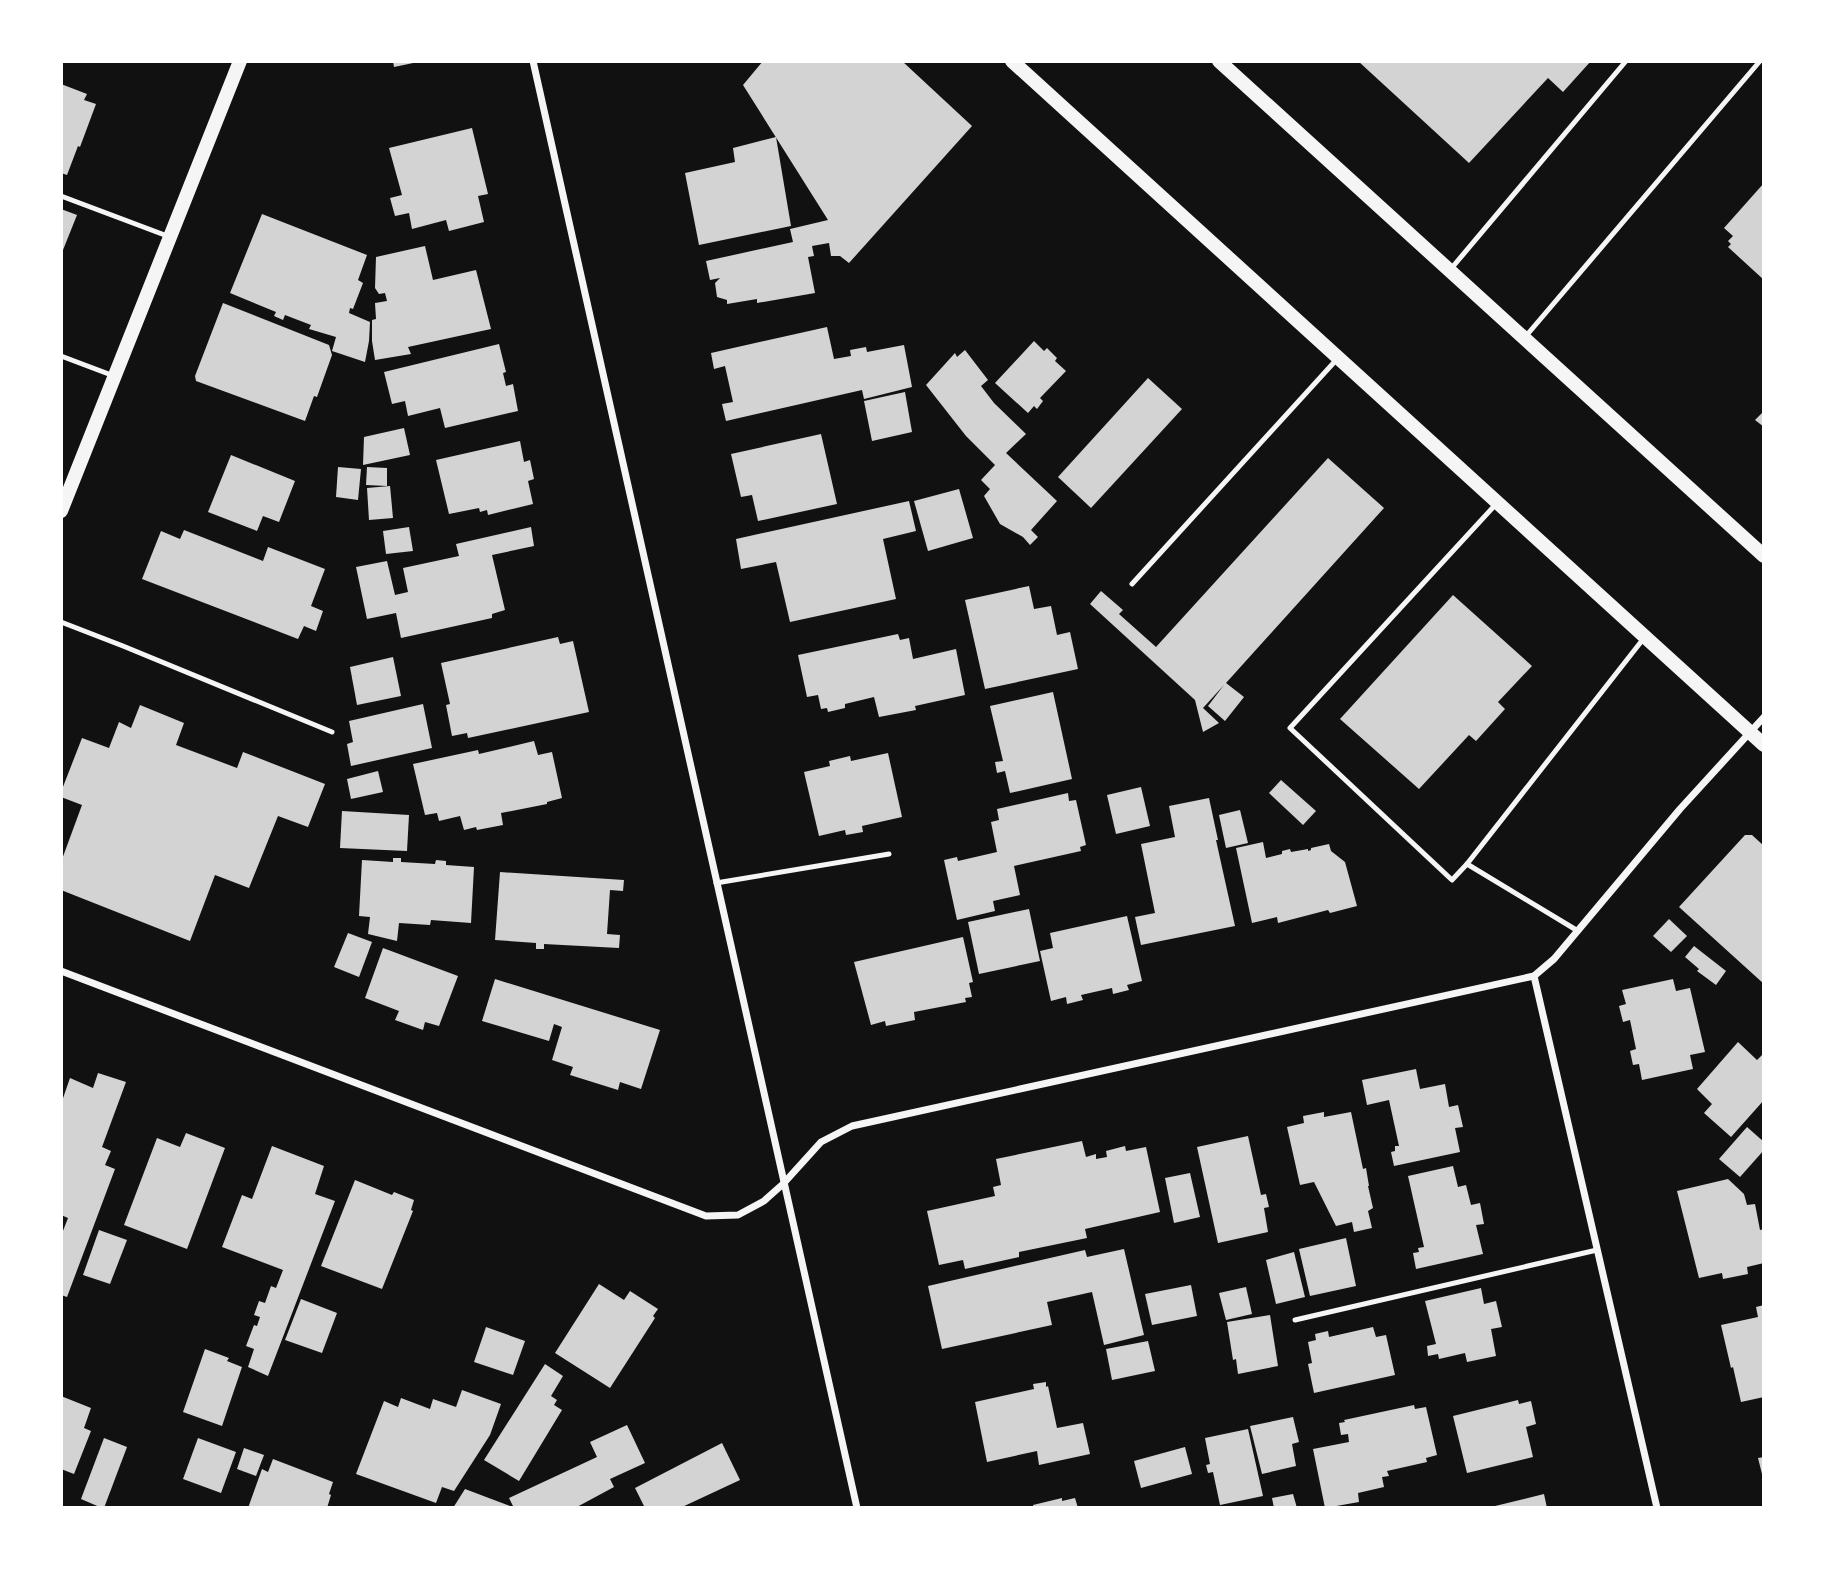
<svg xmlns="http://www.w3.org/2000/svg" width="1825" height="1569" viewBox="0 0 1825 1569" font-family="'Alegreya Sans',sans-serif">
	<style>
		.building { fill: #d3d3d3 }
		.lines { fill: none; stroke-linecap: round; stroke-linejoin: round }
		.service { stroke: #f5f5f5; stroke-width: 5 }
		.minor { stroke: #f5f5f5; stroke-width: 7 }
		.secondary { stroke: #f5f5f5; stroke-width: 14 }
	</style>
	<rect width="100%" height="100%" fill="#111"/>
	<g class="building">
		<polygon points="393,61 418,61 418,62 394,67"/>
		<polygon points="763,61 902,61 972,126 849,263 840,256 831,256 829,243 812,246 814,256 808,257 815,293 757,303 757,299 727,304 727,300 717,297 715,283 720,278 710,280 706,261 793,242 790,229 828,220 743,85"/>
		<polygon points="1358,61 1591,61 1563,92 1548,78 1469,163"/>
		<polygon points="61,84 87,94 84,100 96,104 80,147 78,146 67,175 61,173"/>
		<polygon points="472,128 488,194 478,196 484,222 449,231 446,220 412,229 409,213 395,216 390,198 402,195 389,148"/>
		<polygon points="776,137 791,226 699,245 685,173 735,162 733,148"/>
		<polygon points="1764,183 1764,280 1728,247 1731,244 1728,241 1733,236 1724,228"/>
		<polygon points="61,209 77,215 61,255"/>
		<polygon points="262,214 367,255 358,280 363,283 353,309 350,308 349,313 370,322 369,341 365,362 332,351 336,337 309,329 311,325 285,315 283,320 274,316 276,312 230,293"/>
		<polygon points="425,246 433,280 476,270 491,329 408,347 411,354 375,360 372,341 372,320 376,319 375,303 387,301 385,293 379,294 375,288 376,257"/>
		<polygon points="223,303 329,345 332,355 317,397 314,396 305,421 196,381 195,376"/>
		<polygon points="827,327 834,359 851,356 850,350 866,347 867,352 904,345 912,387 864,399 862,390 726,421 722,404 733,402 725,366 714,369 711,353"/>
		<polygon points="1034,341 1044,351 1047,348 1057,358 1055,361 1066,371 1040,398 1043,401 1037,409 1034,406 1028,413 995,383"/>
		<polygon points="499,344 506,372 503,373 506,386 513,384 518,411 445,428 440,408 408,416 405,401 392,404 384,372"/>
		<polygon points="965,350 988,380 981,386 994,403 1026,434 1006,453 1057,501 1031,530 1038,537 1030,545 1023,537 1000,524 984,496 990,489 981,480 995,465 966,436 926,385 955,353 957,357"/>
		<polygon points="1148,378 1182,409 1091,508 1058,477"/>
		<polygon points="905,392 912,432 872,441 864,401"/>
		<polygon points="1764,411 1764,427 1755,420"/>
		<polygon points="404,428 410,455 363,465 364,437"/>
		<polygon points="821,434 837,504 758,521 752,495 741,497 731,454"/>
		<polygon points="520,441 524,462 530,460 534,479 528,481 533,504 488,515 487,510 480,512 479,508 449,514 436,460"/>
		<polygon points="231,455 295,481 279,522 263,516 257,531 208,512"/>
		<polygon points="1328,458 1384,508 1226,683 1244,697 1225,721 1208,706 1224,685 1203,708 1219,723 1203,732 1195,700 1090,604 1101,591 1123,610 1119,614 1156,647"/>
		<polygon points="338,467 361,469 358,500 336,497"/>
		<polygon points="367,467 387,468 387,486 366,485"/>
		<polygon points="390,486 393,518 369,520 367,488"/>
		<polygon points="959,489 973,538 928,551 914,501"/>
		<polygon points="909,501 916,531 883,539 896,599 790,622 776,562 741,569 736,539"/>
		<polygon points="409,527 413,551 386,554 383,531"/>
		<polygon points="531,527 534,546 492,555 505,610 492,614 492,618 401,638 396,613 367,619 356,567 387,561 395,595 408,592 403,568 459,556 456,544"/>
		<polygon points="184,530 263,561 268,547 325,569 311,606 323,611 316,631 304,626 298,639 142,579 161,531 180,539"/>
		<polygon points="1029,586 1034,609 1051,606 1057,635 1070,632 1078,669 985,689 965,600"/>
		<polygon points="1453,595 1532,666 1498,702 1505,709 1476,741 1469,735 1419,789 1340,719"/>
		<polygon points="898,634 900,640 909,638 913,659 956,649 965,695 915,706 916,710 879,717 874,697 845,704 845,708 828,712 827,708 821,709 818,695 807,697 798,655"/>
		<polygon points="558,637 560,644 573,641 589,712 468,738 467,733 452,736 446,705 450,704 441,663"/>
		<polygon points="393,657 401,696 357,705 350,667"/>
		<polygon points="1053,692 1072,779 1010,793 1005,771 997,773 995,762 1003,761 990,706"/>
		<polygon points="423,704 432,748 351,766 347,744 353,742 349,721"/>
		<polygon points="140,705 184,723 176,745 237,768 243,752 325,784 308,827 278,816 249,888 215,875 190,941 61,890 61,862 82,805 61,797 61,792 82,738 109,748 119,722 131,728"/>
		<polygon points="534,741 538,755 552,752 562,798 547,802 547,804 501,813 503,825 477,830 476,827 464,830 460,816 439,821 437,813 425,815 413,764 478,750 479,754"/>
		<polygon points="888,753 902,817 862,826 863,832 846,835 845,830 819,836 804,772 830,766 829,761 850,756 851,761"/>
		<polygon points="378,771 383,792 351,799 347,779"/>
		<polygon points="1281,780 1316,811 1303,825 1269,793"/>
		<polygon points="1141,787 1150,826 1116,834 1107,795"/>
		<polygon points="1068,793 1069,801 1076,800 1086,845 1080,847 1081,851 1014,866 1020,895 993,901 995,911 957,920 944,860 957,857 958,861 997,852 991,822 999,820 997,809"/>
		<polygon points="1209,798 1218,840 1216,840 1235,926 1141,945 1135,917 1155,913 1141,844 1175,837 1169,806"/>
		<polygon points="1240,810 1248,843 1226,848 1219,815"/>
		<polygon points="342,811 409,815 407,851 340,848"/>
		<polygon points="1745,835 1752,835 1764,846 1764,984 1679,907"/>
		<polygon points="1263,842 1266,858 1282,854 1282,851 1290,849 1291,852 1308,849 1308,851 1311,850 1311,848 1329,844 1331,851 1345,862 1357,906 1330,913 1328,910 1278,923 1277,917 1252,923 1236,848"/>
		<polygon points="393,858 401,858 401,862 435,864 436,860 446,861 446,865 474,867 471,923 431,920 430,925 399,923 397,941 368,934 370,917 359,916 362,860 393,862"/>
		<polygon points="500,872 624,880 623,891 610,890 607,934 620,935 619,948 544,944 544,949 536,949 536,943 495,940"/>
		<polygon points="1029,909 1040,961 979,974 968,922"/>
		<polygon points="1127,916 1142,981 1127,985 1129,990 1113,994 1112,988 1081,995 1083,1000 1067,1004 1066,997 1051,1001 1040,951 1053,948 1050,933"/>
		<polygon points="1669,919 1687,936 1671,952 1653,936"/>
		<polygon points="348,933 372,942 359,977 334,967"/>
		<polygon points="963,937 973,982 969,983 972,997 965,998 966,1002 914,1012 915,1020 886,1026 885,1021 871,1025 854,962"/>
		<polygon points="1694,946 1726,971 1716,985 1697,971 1699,969 1685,957"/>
		<polygon points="383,948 458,976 439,1026 425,1022 423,1030 395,1020 399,1011 365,998"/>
		<polygon points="495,979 660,1030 641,1089 620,1082 618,1090 570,1075 573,1067 552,1060 562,1027 554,1024 549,1041 482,1021"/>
		<polygon points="1673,979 1676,991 1690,988 1705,1052 1690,1055 1693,1069 1642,1080 1639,1064 1633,1065 1630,1051 1636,1049 1630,1020 1623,1022 1619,1006 1626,1004 1622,990"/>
		<polygon points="1738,1042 1757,1060 1764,1053 1764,1100 1731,1137 1704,1113 1712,1104 1697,1089"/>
		<polygon points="1416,1069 1420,1089 1445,1084 1449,1107 1458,1105 1463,1127 1455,1128 1460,1152 1394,1166 1391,1152 1395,1151 1395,1146 1399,1146 1389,1100 1367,1105 1362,1080"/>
		<polygon points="98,1073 126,1082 102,1147 111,1151 105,1165 115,1169 67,1297 61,1295 61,1236 68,1218 61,1215 61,1104 70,1078 93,1088"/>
		<polygon points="1324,1112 1324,1117 1351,1112 1363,1169 1366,1168 1369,1186 1368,1186 1373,1208 1368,1211 1372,1228 1354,1232 1352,1222 1336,1226 1314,1182 1300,1185 1287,1127 1304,1123 1303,1116"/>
		<polygon points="1747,1127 1764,1142 1764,1150 1740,1177 1719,1159"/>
		<polygon points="186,1133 225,1148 187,1249 124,1225 157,1138 180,1147"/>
		<polygon points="1248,1136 1261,1195 1266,1194 1269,1207 1264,1208 1268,1232 1218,1243 1197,1147"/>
		<polygon points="1082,1141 1086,1157 1096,1154 1096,1159 1107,1157 1106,1151 1125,1146 1126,1151 1146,1147 1160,1212 1085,1229 1087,1238 1019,1252 1019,1257 965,1269 963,1260 939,1265 927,1211 995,1196 993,1187 1001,1185 996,1159"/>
		<polygon points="272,1146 324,1166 315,1194 335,1201 268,1376 248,1367 254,1349 246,1346 254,1325 257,1326 260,1317 254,1315 259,1301 265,1303 271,1286 276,1288 283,1270 222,1247 242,1195 252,1199"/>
		<polygon points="1453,1166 1458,1187 1466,1185 1471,1205 1480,1203 1484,1224 1476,1225 1483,1254 1416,1269 1413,1253 1419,1252 1418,1248 1424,1247 1408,1176"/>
		<polygon points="1190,1173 1200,1217 1174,1223 1165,1178"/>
		<polygon points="1728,1179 1744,1194 1747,1205 1755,1204 1760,1230 1764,1229 1764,1263 1747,1267 1748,1274 1723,1279 1722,1273 1699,1278 1677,1191"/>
		<polygon points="355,1180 392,1195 394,1192 414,1200 411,1210 413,1211 382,1289 321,1266"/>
		<polygon points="99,1230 127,1240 110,1284 83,1275"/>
		<polygon points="1346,1238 1356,1286 1310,1296 1299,1249"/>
		<polygon points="1124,1249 1144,1335 1104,1345 1092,1292 1047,1302 1052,1325 942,1349 928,1286 1085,1250 1087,1257"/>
		<polygon points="1294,1252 1305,1297 1276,1304 1266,1260"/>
		<polygon points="599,1284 624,1300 630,1291 658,1309 653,1316 655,1318 610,1388 555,1353"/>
		<polygon points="1191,1285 1197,1316 1152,1325 1145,1294"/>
		<polygon points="1246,1287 1252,1314 1226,1320 1219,1293"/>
		<polygon points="1481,1288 1484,1304 1496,1301 1502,1327 1491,1329 1496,1356 1467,1362 1465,1353 1439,1359 1438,1354 1428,1356 1427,1346 1436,1344 1425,1301"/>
		<polygon points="301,1299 337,1313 322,1353 285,1340"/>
		<polygon points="1764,1305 1764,1397 1741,1402 1733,1367 1731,1368 1721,1325 1758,1317 1756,1307"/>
		<polygon points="1270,1315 1278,1366 1238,1374 1236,1359 1233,1360 1227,1322"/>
		<polygon points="486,1327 525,1341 513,1375 474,1362"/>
		<polygon points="1373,1327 1376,1337 1386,1335 1395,1375 1314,1393 1308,1364 1312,1363 1308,1342 1316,1340 1315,1334 1328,1331 1329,1337"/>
		<polygon points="1148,1341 1155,1371 1112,1380 1106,1349"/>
		<polygon points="205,1349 229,1358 227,1361 242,1367 222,1426 183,1412"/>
		<polygon points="545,1364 563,1376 551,1396 557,1400 554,1405 562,1410 519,1481 484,1460"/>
		<polygon points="1046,1382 1046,1387 1048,1386 1057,1428 1083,1423 1090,1454 1039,1465 1037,1451 987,1462 975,1402 1034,1389 1033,1384"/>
		<polygon points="462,1390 501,1404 490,1435 454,1491 442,1487 436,1503 356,1474 384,1401 398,1407 401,1398 430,1409 433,1399 456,1407"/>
		<polygon points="61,1396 91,1408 84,1428 91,1431 74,1474 61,1469"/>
		<polygon points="1518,1400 1519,1404 1531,1401 1536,1424 1526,1427 1533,1457 1467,1473 1453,1416"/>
		<polygon points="1414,1405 1415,1409 1426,1407 1437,1455 1426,1458 1427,1462 1387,1471 1389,1476 1382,1477 1384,1487 1358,1493 1359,1502 1325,1508 1313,1449 1349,1442 1348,1434 1341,1435 1339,1423 1345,1422 1344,1420"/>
		<polygon points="1293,1417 1299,1442 1292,1444 1296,1466 1262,1474 1250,1426"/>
		<polygon points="627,1425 645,1463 610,1479 614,1487 575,1508 514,1508 509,1498 597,1457 590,1442"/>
		<polygon points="1248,1429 1263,1496 1220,1505 1213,1472 1208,1473 1206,1465 1210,1464 1205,1438"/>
		<polygon points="104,1438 127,1447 104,1508 102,1508 81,1499"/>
		<polygon points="198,1438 236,1452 221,1493 183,1479"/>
		<polygon points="722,1443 740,1480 680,1508 645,1508 635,1488"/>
		<polygon points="1185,1447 1192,1474 1141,1488 1134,1461"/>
		<polygon points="244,1448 264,1455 256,1476 237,1469"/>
		<polygon points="1764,1457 1764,1478 1763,1478 1758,1458"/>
		<polygon points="273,1459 333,1482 329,1494 331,1495 327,1508 248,1508 262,1469 268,1472"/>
		<polygon points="465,1489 510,1506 509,1508 453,1508"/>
		<polygon points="1293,1494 1297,1508 1274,1508 1272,1498"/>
		<polygon points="1544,1494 1547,1508 1491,1508 1491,1507"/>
		<polygon points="1062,1498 1062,1501 1075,1498 1078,1508 1034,1508 1033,1505"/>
	</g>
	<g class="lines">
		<g class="service">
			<polyline points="61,196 170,237"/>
			<polyline points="1450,270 1626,61"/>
			<polyline points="1526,336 1760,61"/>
			<polyline points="61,356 114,376"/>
			<polyline points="1497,503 1290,728 1452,880 1467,864 1644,638"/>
			<polyline points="1132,584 1338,358"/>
			<polyline points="61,622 123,646 332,732"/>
			<polyline points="1467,864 1578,931"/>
			<polyline points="716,883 889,854"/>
			<polyline points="1295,1320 1597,1250"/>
		</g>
		<g class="minor">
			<polyline points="533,61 857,1508"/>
			<polyline points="61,971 706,1216 738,1215 764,1201 783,1184 821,1142 852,1126 1534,976 1554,959 1680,809 1764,717"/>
			<polyline points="1534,976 1657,1508"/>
		</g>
		<g class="secondary">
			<polyline points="1012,61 1764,745"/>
			<polyline points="1219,61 1764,556"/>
			<polyline points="61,511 240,61"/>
		</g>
	</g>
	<rect width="1825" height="1569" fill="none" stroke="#ffffff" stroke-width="126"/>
</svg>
